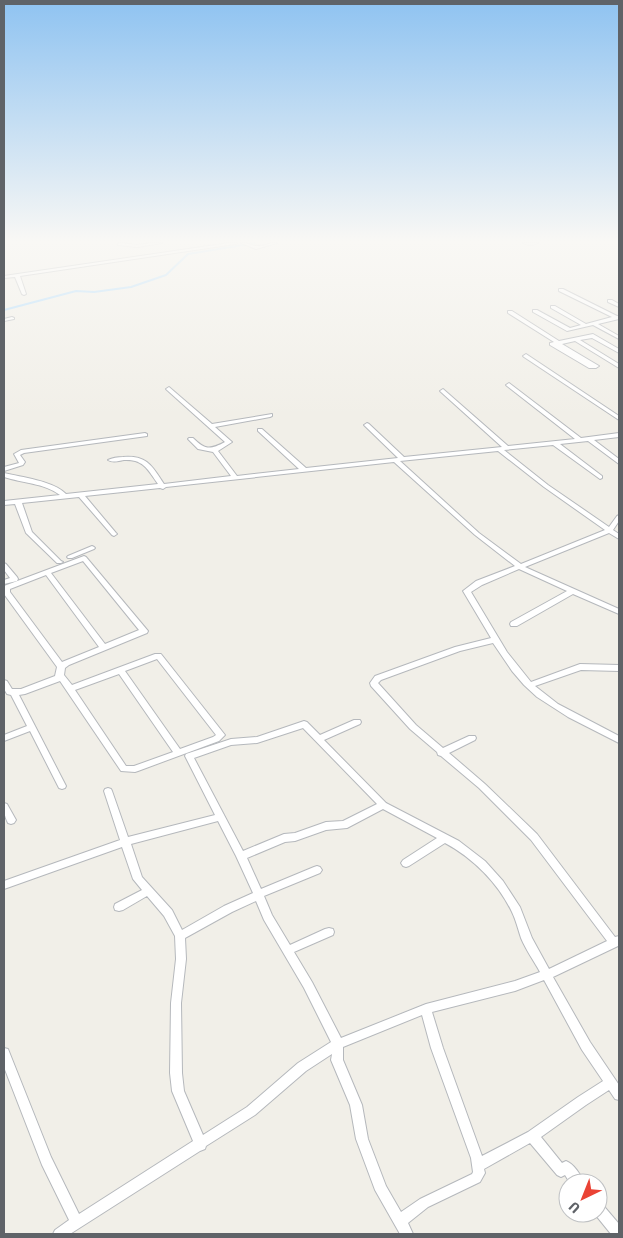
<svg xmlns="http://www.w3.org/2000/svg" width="623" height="1238" viewBox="0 0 623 1238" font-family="'Fira Sans',sans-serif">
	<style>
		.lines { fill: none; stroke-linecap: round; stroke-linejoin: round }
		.stream { stroke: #aadaff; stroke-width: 2 }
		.street-casing { stroke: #b5b8bc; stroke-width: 2 }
		.street { fill: #fff; fill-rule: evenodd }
	</style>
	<rect width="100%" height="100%" fill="#f1efe8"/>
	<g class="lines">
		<polyline class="stream" points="4,310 76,291 94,292 131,287 166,275 188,254 255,243"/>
		<g class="street-casing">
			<g id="street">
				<polygon points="120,243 137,245 153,243 162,243 137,247 118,245 118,244"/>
				<polygon points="229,243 237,243 235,244 20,276 26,294 24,295 22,294 15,277 4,278 4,276"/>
				<path d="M241,243C247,242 251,246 257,246C264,247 270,242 277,243L256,249Z"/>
				<path d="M523,243H538C535,245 526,245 523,243Z"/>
				<polygon points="559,289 563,289 617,316 619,316 619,319 598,324 619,336 619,339 593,325 567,331 533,312 533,310 537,310 570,328 581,325 551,308 551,306 555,306 586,324 612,317 559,291"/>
				<polygon points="608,300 612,300 619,304 619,307 608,302"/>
				<polygon points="508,311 512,311 559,341 593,334 619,349 619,353 592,338 580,340 619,364 619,368 575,341 562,344 599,366 596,368 589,368 550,345 550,343 554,342 508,313"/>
				<polygon points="12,317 14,318 14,319 4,321 4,319"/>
				<polygon points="526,354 619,416 619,420 524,357 523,356"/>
				<path d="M509,383L581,438L619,433V437L594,440L619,459V464L588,441L560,444L602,476V478L600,479L553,445L504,450L548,485L609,527L617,516L619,515V521L613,530L619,534V539L609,533L525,567L619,609V614L573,594L517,626H511L510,624L511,622L567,591L519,569L482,585L471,592L507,652L531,682L580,664L619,665V671L581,670L535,686L558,704L619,736V743L568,717L537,697L524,685L512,671L493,643L460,651L381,680L378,683L416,725L443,748L469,736H475L476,738L475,740L449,753L485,784L537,834L615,937L619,936V945L618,946L553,977L590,1042L619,1085V1100L615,1099L609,1090L586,1105L541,1137L562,1163L566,1161C574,1164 581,1175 584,1183H570L565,1175L561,1177L557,1175L530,1143L484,1169L485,1173L480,1182L428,1207L408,1223L413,1234H400L375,1190L356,1139L350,1105L331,1060L332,1054L306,1071L255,1115L206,1146L205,1149L200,1151L70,1234H53L55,1230L69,1220L42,1165L4,1067V1048L8,1049L51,1157L79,1214L193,1141L172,1091L170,1073L171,1003L176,959L175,936L164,916L147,896L123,910L119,911L115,910L114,907L115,904L142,890L133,879L122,847L4,889V881L120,840L104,791L105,789L108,788L111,789L112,791L128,837L215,815L185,756L186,754L231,739L257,737L304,721L307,722L320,735L354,720H360L361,722L360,724L324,740L386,803L459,841L485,861L503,881L520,907L532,938L549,969L607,941L531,840L479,788L441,756L438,755L437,752L410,729L371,686L370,683L375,676L455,647L491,638L463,591L476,581L515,566L475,535L394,462L166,487L163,489L160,488L85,496L116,533L117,534L114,536L112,535L79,497L22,503L32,532L61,561L63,562L61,563H57L26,533L15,504L4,505V501L60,495C44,483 22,483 4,477V473C21,477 54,481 66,494L158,484C148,470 144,459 124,460C118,461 113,463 108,460C112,458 118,457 123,457C147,455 152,466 164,484L231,476L213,452L198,449L188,439L189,438H193C205,450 210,450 225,442L167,390L166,389L169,387L212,424L272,414V416L270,417L215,427L232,442L218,451L237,476L299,469L258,431V429H262L306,468L398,458L365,426L364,425L367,423L369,424L404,457L502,447L441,392L440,391L443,389L508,446L575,439L507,386L506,385ZM498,451L544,487L605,530L521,564L479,533L400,461ZM303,728L377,804L343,821L326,822L295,833L284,834L243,851L194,758L231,745L257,743ZM383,809L437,838L403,860L401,863L403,866L406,867L409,866L445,843C473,858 498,883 512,912C516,920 518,929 521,938C526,950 534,961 540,972L515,981L426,1004L341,1038L312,982L294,952L333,935L334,932L333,929L329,928L325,929L290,945L272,915L264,896L320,873L322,870L320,867L317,866L314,867L261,889L247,858L285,842L295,841L326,830L347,828ZM218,821L236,856L253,893L224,906L182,930L172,910L142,877L131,844ZM256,901L264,920L304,988L331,1042L298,1063L247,1107L203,1135L184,1091L182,1073L181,1003L186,959L185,938L232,912ZM544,980L582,1050L603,1081L578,1097L528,1132L482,1156L443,1048L432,1012L515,991ZM422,1015L431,1048L471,1158L473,1172L472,1174L420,1199L401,1212L386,1186L368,1139L362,1105L343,1060V1047Z"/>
				<polygon points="145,433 147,434 147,436 24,453 20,455 25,462 23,465 4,471 4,467 19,463 14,454 21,450"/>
				<polygon points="92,546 94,547 95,548 94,549 72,558 68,558 67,557 68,556"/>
				<path d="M84,556L86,557L148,631L147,633L69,665L65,668L64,675L72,685L155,654H161L225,735L219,741L138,771L135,772L121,771L60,681L25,694L19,695L66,786L65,788L62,789L59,788L30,731L4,741V735L27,726L11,695L7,694L4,689V680L7,681L12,689H21L55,676L57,667L4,594V586ZM83,561L139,630L105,644L51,573ZM46,575L99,647L62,662L10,592V589ZM157,659L216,735L213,737L180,749L125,671ZM119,674L173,752L134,766H126L75,690Z"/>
				<polygon points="4,563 6,564 17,577 18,579 17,581 4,584 4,580 10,578 4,570"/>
				<path d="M4,803L7,804L16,820L14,823L11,824L8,823C4,815 4,811 4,803Z"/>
				<polygon points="598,1202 602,1204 619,1224 619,1234 611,1234 594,1213 598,1213"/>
			</g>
		</g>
		<use href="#street" class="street"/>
	</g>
	<linearGradient id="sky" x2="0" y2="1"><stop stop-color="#8fc3f1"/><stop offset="0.58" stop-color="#f9f8f5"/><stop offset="1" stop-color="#f9f8f5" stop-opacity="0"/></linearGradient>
	<rect width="623" height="416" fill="url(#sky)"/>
	<rect width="623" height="1238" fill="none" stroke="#5f6368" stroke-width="10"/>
	<g transform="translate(583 1198) rotate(223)"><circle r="24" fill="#ffffff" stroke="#bfc1c3"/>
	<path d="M0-4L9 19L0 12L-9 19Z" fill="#ea4335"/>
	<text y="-8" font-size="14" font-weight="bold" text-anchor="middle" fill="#5f6368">U</text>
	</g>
</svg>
